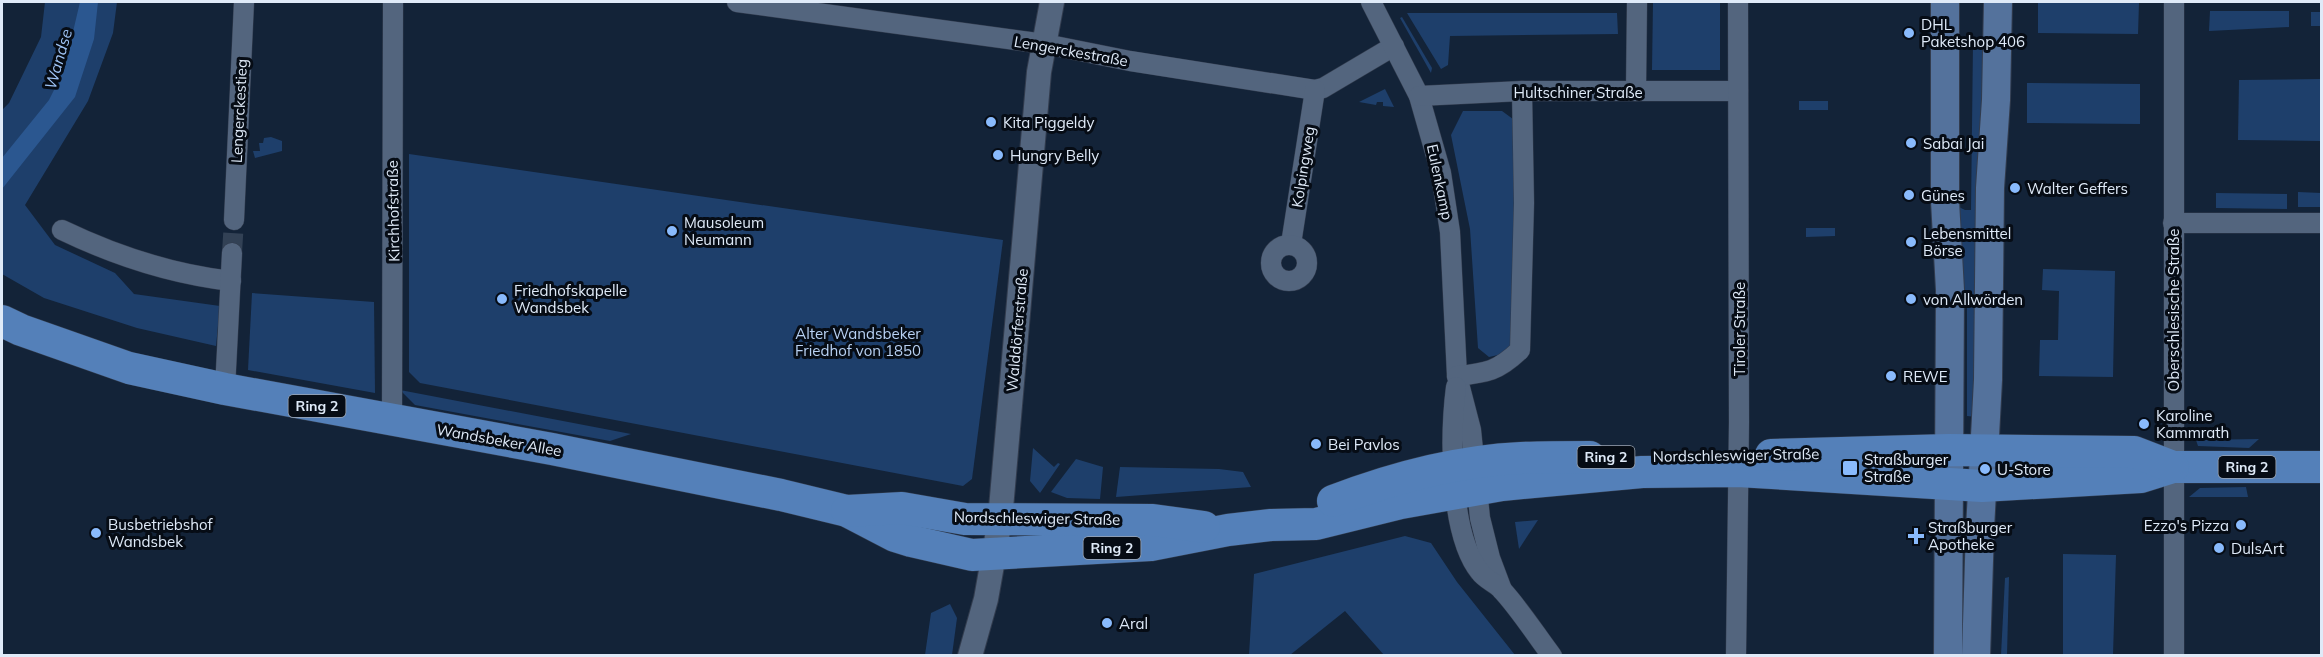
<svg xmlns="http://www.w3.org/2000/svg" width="2323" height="657" viewBox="0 0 2323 657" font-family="Mulish,sans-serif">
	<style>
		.green { fill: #1e3f6b }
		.water { fill: #2b5790 }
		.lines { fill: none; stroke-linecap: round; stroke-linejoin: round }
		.minor-tunnel { stroke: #324155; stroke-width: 20; stroke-dasharray: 20 10; stroke-linecap: butt }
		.minor-casing { stroke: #323c4e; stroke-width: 21 }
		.tertiary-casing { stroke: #323c4e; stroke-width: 26 }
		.secondary-casing { stroke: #323c4e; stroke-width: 30 }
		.primary-casing { stroke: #323c4e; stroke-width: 33 }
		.minor { stroke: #53657e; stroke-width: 20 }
		.tertiary { stroke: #53657e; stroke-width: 24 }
		.secondary { stroke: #54729c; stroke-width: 28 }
		.primary { stroke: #5480b9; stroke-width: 32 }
		.poi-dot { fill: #89bafc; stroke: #060c15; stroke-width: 2 }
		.labels { text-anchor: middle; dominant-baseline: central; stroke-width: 6; stroke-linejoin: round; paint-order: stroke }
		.shield { fill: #060c15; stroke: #9ea7b4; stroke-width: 1.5 }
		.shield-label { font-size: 14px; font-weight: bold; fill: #dfeaf8 }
		.poi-label { font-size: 15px; fill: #dfeaf8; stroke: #060c15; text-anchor: start }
		.street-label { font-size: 15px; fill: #dfeaf8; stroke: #060c15 }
		.park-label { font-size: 15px; fill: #b8d1f3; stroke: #060c15 }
		.water-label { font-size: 16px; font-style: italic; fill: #9fc4f6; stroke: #060c15 }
	</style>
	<rect width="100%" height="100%" fill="#132338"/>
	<g class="green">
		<polygon points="45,2 117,2 113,33 88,101 25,205 55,245 115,273 134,294 220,306 216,346 137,328 44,298 2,274 2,110 9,103 41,37"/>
		<polygon points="1653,2 1720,2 1720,70 1652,70"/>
		<polygon points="2038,2 2139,2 2138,34 2038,33"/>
		<polygon points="2210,11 2289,11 2289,27 2209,31"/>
		<rect x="2311" y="12" width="10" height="14"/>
		<polygon points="1407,13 1617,13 1618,34 1450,36 1448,65 1441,69"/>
		<polygon points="1402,17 1432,68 1431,73 1400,18"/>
		<polygon points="1973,43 1991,43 1977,417 1967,416 1967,306 1951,203 1965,210 1971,210"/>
		<polygon points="2321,79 2321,141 2238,140 2239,80"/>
		<polygon points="2027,83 2140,84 2140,124 2027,123"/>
		<polygon points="1385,89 1394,107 1383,106 1383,102 1377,102 1376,105 1359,102"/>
		<rect x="1799" y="101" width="29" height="9"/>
		<polygon points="1463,111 1502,111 1517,122 1516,336 1507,353 1489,357 1478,348 1470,229 1451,135"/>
		<polygon points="271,137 282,141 282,151 255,158 253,151 260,151 259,143 263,143 264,138"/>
		<polygon points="409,154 1003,240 972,479 963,486 420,383 409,372"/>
		<polygon points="2298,192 2321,193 2321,207 2298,207"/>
		<polygon points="2216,193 2287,194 2287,209 2216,208"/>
		<polygon points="1806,228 1835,228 1835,236 1806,237"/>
		<polygon points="2043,269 2115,271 2113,377 2039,376 2040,340 2058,340 2059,291 2042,290"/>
		<polygon points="252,293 374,302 375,393 248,370"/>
		<polygon points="400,390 631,434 610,441 415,405"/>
		<polygon points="2259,439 2249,448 2198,446 2196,440"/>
		<polygon points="1033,448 1054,467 1058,463 1060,464 1040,493 1030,481"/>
		<polygon points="1076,459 1103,467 1100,499 1067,498 1051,492"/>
		<polygon points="1120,467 1219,469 1243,472 1251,487 1116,497"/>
		<polygon points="2246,487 2248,497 2189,497 2200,488"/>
		<polygon points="1538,520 1519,549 1515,522"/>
		<polygon points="1405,536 1431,543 1457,582 1515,655 1384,655 1345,611 1290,655 1249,655 1254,574"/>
		<polygon points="2063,554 2116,555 2113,655 2063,655"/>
		<polygon points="2009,577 2007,655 2001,655 2005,578"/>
		<polygon points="950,604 957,618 952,655 925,655 931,613"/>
	</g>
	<polygon class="water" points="80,2 98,2 94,39 75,97 2,189 2,158 49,100 64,70"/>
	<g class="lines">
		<polyline class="minor-tunnel" points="232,253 234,220"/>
		<g class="minor-casing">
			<g id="minor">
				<polyline points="737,2 1045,44 1130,61 1315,90 1323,88 1394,46"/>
				<polyline points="1371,2 1419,96 1441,173 1450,232 1457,376 1471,430 1480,518 1490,558 1502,590"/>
				<polyline points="1636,91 1637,2"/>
				<polyline points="1419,96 1522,91 1738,91"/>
				<polyline points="234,220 244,2"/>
				<polyline points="2173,223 2322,223"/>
				<path d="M62,230C116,256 171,274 231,281"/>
				<polyline points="1291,244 1315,90"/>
				<circle cx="1289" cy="263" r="18"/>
				<path d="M1457,376C1487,373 1498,371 1520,350L1524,203L1522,91"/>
				<path d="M1456,387C1450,434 1449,534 1480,572C1485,579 1495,583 1501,589C1519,608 1536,635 1552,656"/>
				<polyline points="225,389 232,253"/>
				<polyline points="392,421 393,2"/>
				<polyline points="1736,656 1739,422 1738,2"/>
				<polyline points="2174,656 2174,2"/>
			</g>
		</g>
		<g class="tertiary-casing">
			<polyline id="tertiary" points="970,656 986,599 1000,520 1039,72 1052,2"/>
		</g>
		<g class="secondary-casing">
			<g id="secondary">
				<polyline points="1945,2 1945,201 1950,290 1948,656"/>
				<polyline points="1976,656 1980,529 1988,380 1990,188 1996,100 1998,2"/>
			</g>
		</g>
		<g class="primary-casing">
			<g id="primary">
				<polyline points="2,321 21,330 129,368 225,389 552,449 781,495 847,511 895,536 911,541 972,555 1151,545 1228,530 1271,525 1316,524 1401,503 1502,485 1642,472 1738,471 1982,486 2141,477 2173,467 2322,467"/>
				<polyline points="1771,455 1949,450 2134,452 2173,467"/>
				<path d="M1333,501C1393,478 1456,461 1521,458C1544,457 1567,457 1590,457"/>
				<polyline points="847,511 902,508 965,519 1153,520 1204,527"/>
			</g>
		</g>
		<use href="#minor" class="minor"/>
		<use href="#tertiary" class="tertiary"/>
		<use href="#secondary" class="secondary"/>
		<use href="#primary" class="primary"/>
	</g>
	<g class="poi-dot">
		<circle cx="1909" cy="33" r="6"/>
		<circle cx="991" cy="122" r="6"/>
		<circle cx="1911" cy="143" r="6"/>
		<circle cx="998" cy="155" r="6"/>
		<circle cx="2015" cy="188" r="6"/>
		<circle cx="1909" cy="195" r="6"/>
		<circle cx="672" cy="231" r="6"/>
		<circle cx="1911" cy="242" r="6"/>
		<circle cx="502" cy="299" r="6"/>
		<circle cx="1911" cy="299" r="6"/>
		<circle cx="1891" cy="376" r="6"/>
		<circle cx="2144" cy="424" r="6"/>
		<circle cx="1316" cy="444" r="6"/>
		<rect x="1842" y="460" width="16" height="16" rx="3"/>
		<circle cx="1985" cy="469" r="6"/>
		<circle cx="2241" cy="525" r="6"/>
		<circle cx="96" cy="533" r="6"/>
		<path d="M1913 527h6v6h6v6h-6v6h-6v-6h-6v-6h6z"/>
		<circle cx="2219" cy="548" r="6"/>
		<circle cx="1107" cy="623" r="6"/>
	</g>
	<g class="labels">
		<g class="shield">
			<rect x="288.5" y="395" width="57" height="22" rx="4.5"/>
			<rect x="1577.5" y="446" width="57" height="22" rx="4.5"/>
			<rect x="2218.5" y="456" width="57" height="22" rx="4.5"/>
			<rect x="1083.5" y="537" width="57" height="22" rx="4.5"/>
		</g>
		<g class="shield-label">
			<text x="317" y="406">Ring 2</text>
			<text x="1606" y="457">Ring 2</text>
			<text x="2247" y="467">Ring 2</text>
			<text x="1112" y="548">Ring 2</text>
		</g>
		<g class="poi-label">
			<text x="1921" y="24">DHL<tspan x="1921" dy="17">Paketshop 406</tspan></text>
			<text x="1003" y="122">Kita Piggeldy</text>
			<text x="1923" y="143">Sabai Jai</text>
			<text x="1010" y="155">Hungry Belly</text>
			<text x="2027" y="188">Walter Geffers</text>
			<text x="1921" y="195">Günes</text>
			<text x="684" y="222">Mausoleum<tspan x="684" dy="17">Neumann</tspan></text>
			<text x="1923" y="233">Lebensmittel<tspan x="1923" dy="17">Börse</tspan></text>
			<text x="514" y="290">Friedhofskapelle<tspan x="514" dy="17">Wandsbek</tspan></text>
			<text x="1923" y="299">von Allwörden</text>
			<text x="1903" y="376">REWE</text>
			<text x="2156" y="415">Karoline<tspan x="2156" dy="17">Kammrath</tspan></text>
			<text x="1328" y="444">Bei Pavlos</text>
			<text x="1864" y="459">Straßburger<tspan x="1864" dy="17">Straße</tspan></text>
			<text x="1997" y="469">U-Store</text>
			<text x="108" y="524">Busbetriebshof<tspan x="108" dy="17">Wandsbek</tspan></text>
			<text x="2229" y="525" text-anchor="end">Ezzo's Pizza</text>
			<text x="1928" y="527">Straßburger<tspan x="1928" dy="17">Apotheke</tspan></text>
			<text x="2231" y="548">DulsArt</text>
			<text x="1119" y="623">Aral</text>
		</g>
		<g class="street-label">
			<text transform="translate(1071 51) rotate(10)">Lengerckestraße</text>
			<text x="1578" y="92">Hultschiner Straße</text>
			<text transform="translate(239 111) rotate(-87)">Lengerckestieg</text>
			<text transform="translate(1303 167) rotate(-81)">Kolpingweg</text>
			<text transform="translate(1440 182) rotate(78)">Eulenkamp</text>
			<text transform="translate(393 211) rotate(-91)">Kirchhofstraße</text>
			<text transform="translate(2173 310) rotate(-90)">Oberschlesische Straße</text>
			<text transform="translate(1739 329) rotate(-90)">Tiroler Straße</text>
			<text transform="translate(1017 330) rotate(-85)">Walddörferstraße</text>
			<text transform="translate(499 440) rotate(10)">Wandsbeker Allee</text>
			<text transform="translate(1736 455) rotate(-1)">Nordschleswiger Straße</text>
			<text transform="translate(1037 518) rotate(1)">Nordschleswiger Straße</text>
		</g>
		<g class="park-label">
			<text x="858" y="333">Alter Wandsbeker<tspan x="858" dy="17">Friedhof von 1850</tspan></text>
		</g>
		<g class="water-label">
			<text transform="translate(58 59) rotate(-74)">Wandse</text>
		</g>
	</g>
	<rect width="2323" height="657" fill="none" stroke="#dfeaf8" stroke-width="6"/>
</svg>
